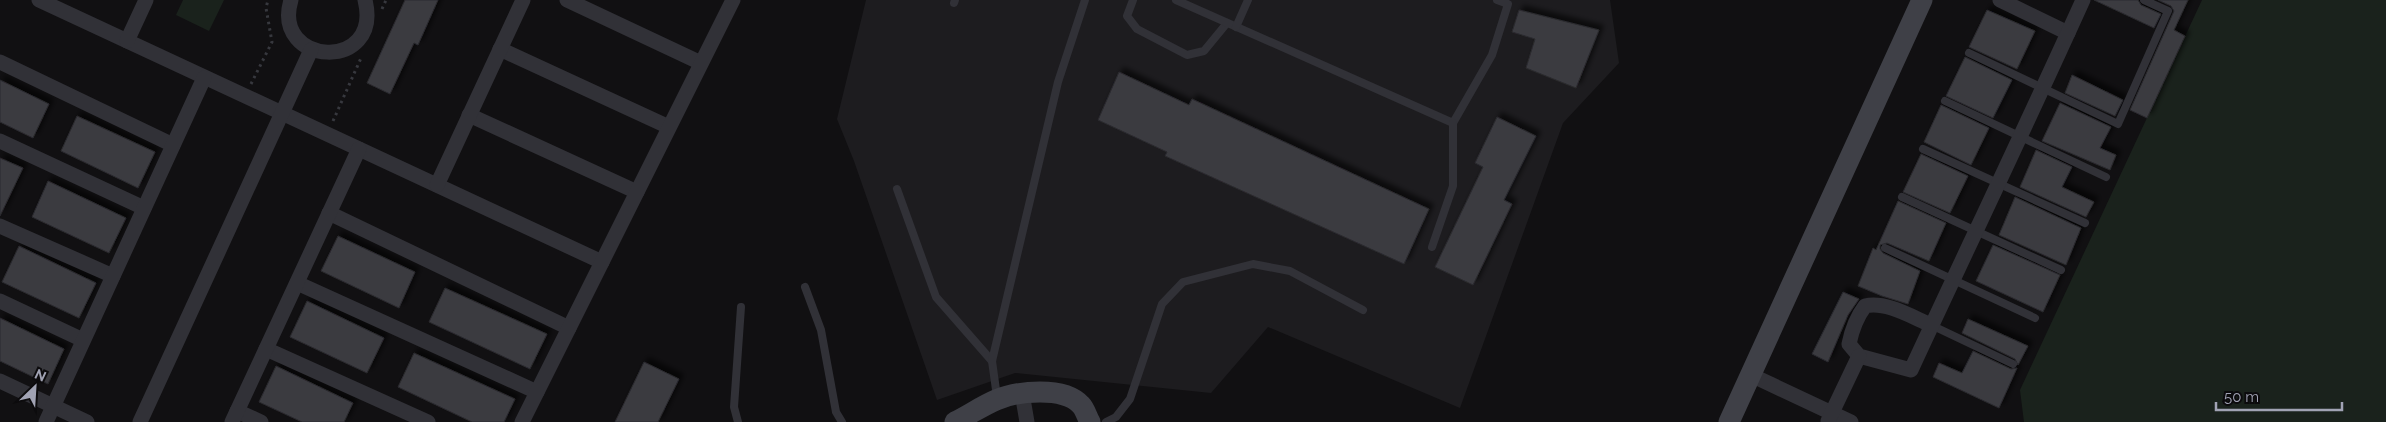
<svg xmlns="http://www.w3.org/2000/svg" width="2386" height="422" viewBox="0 0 2386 422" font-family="Raleway,sans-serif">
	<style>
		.built { fill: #1d1c1f }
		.green { fill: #1a221c }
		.building { fill: #3a3a40; stroke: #2b2a2e; filter: url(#shadow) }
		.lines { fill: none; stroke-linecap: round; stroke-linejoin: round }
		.path { stroke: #37383e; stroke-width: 3; stroke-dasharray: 2.5 4; stroke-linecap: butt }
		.lane { stroke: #313137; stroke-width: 8 }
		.street { stroke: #313137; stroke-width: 15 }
		.secondary { stroke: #3f4047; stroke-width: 21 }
	</style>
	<defs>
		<filter id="shadow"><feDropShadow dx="4.5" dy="-4.5" stdDeviation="2.5" flood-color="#0009"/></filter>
	</defs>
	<rect width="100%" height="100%" fill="#111012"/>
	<polygon class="built" points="866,0 1610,0 1619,63 1563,123 1460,408 1268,327 1211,393 1015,373 937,400 854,161 837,119"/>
	<g class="green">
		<polygon points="183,0 224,0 209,31 176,15"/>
		<polygon points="2202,0 2386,0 2386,422 2024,422 2020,390"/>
	</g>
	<g class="building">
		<polygon points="405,0 438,0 418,45 414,43 390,94 367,83"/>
		<polygon points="2094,0 2138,0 2141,5 2161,14 2154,28"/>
		<polygon points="2158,0 2188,0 2174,30 2185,36 2147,118 2130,110 2174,11 2171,6"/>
		<polygon points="1519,10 1599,30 1576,88 1526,68 1535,39 1512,32"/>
		<polygon points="1987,10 2035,31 2017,69 1969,47"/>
		<polygon points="1965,57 2012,80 1993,118 1946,96"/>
		<polygon points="1119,72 1189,105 1192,99 1429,209 1404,264 1165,156 1167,152 1098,120"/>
		<polygon points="2072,75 2123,100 2115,116 2065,93"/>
		<polygon points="0,80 49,104 33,138 0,122"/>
		<polygon points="2060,103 2111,127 2100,148 2116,155 2110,170 2042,141"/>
		<polygon points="1941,105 1989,128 1971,165 1924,142"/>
		<polygon points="77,116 155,152 138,188 61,151"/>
		<polygon points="1497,117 1536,136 1504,200 1512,204 1473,285 1435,267 1483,167 1475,163"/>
		<polygon points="2036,150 2072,167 2062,187 2094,202 2086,217 2020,187"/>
		<polygon points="1921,154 1968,176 1950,213 1903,192"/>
		<polygon points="0,158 23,168 0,216"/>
		<polygon points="48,181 126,218 109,253 32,217"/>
		<polygon points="2015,197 2081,228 2066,265 1999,235"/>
		<polygon points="1898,201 1946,223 1929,261 1887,243 1880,245 1880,249 1883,253 1920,271 1908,304 1882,296 1858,286 1873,248 1876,250"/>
		<polygon points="338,236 415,272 399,308 321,271"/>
		<polygon points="1993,245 2060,275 2043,312 1976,281"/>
		<polygon points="19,246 96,283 79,318 2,282"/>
		<polygon points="445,288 547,334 530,369 429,322"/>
		<polygon points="1843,292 1859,299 1848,315 1828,362 1812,354"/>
		<polygon points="307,301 384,338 367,373 290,337"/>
		<polygon points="0,318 64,349 48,384 0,361"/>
		<polygon points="1968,319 2028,346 2018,365 2015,359 1962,333"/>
		<polygon points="1973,351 2011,369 2017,368 1999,408 1933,377 1939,363 1962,373"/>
		<polygon points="414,353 515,399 504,422 472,422 398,387"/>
		<polygon points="644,362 679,379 658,422 615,422"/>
		<polygon points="276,366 353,403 344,422 302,422 259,402"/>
	</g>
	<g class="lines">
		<g class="path">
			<polyline points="382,9 386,0"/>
			<polyline points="251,84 272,42 266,8 268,0"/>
			<polyline points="333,121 361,58"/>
		</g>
		<g class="lane">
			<polyline points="1133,0 1127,16 1137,29 1187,55 1204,51 1227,23"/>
			<polyline points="1176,0 1453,123 1492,55 1508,4 1497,0"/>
			<polyline points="954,3 955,0"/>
			<polyline points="1236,27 1248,0"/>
			<polyline points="1969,53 2118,124 2168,11 2144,0"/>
			<polyline points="1945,101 2106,177"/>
			<polyline points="1923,149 2085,223"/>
			<polyline points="897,189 936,297 992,361"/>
			<polyline points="1902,197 2061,270"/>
			<polyline points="1432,247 1453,186 1453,123"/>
			<polyline points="1885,248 2035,318"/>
			<polyline points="805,287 821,330 836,412 842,422"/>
			<polyline points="1931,325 2013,364"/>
			<polyline points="997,397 992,361 1058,82 1085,0"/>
			<polyline points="738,422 734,407 741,307"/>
			<polyline points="1106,422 1116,417 1130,399 1162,304 1183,282 1253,264 1290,271 1363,310"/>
		</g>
		<g class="street">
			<polyline points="39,0 602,262"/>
			<path d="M291,0C271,66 383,73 365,0"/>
			<polyline points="567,0 701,63"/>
			<polyline points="2000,0 2068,33"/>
			<polyline points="127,41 146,0"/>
			<polyline points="500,49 669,127"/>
			<polyline points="0,62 173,145"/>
			<polyline points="469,115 637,192"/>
			<polyline points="0,141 144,208"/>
			<polyline points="437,185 523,0"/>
			<polyline points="329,213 569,328"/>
			<polyline points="0,226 113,276"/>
			<polyline points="297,283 537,392"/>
			<polyline points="0,301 83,340"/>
			<path d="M1931,325C1912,317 1886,301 1865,306C1856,318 1852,329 1849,344L1859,356L1911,370C1968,247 2027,124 2083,0"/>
			<polyline points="266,349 428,422"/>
			<polyline points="1751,375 1851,422"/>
			<polyline points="0,381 87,422"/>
			<polyline points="1022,393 1027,422"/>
			<polyline points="237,411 261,422"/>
			<polyline points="1828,421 1859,356"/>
			<polyline points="46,422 204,78"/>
			<polyline points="140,422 311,50"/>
			<polyline points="232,422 359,149"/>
			<polyline points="522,422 733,0"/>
		</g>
		<g class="secondary">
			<path d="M955,422C969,415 982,406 996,400C1017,391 1064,386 1081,405C1085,409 1087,417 1090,422"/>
			<polyline points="1729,422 1922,0"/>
		</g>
	</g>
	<g transform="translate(35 387) rotate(25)" stroke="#0c0b0d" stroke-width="4" paint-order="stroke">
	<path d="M0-4L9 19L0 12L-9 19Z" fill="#a1a3b4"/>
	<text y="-8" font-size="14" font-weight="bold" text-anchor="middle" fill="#a1a3b4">N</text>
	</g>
	<path d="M2216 402v8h126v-8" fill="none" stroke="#a1a3b4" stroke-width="2.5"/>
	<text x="2224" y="402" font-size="15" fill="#a1a3b4" stroke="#0c0b0d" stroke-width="4" paint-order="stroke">50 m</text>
</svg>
